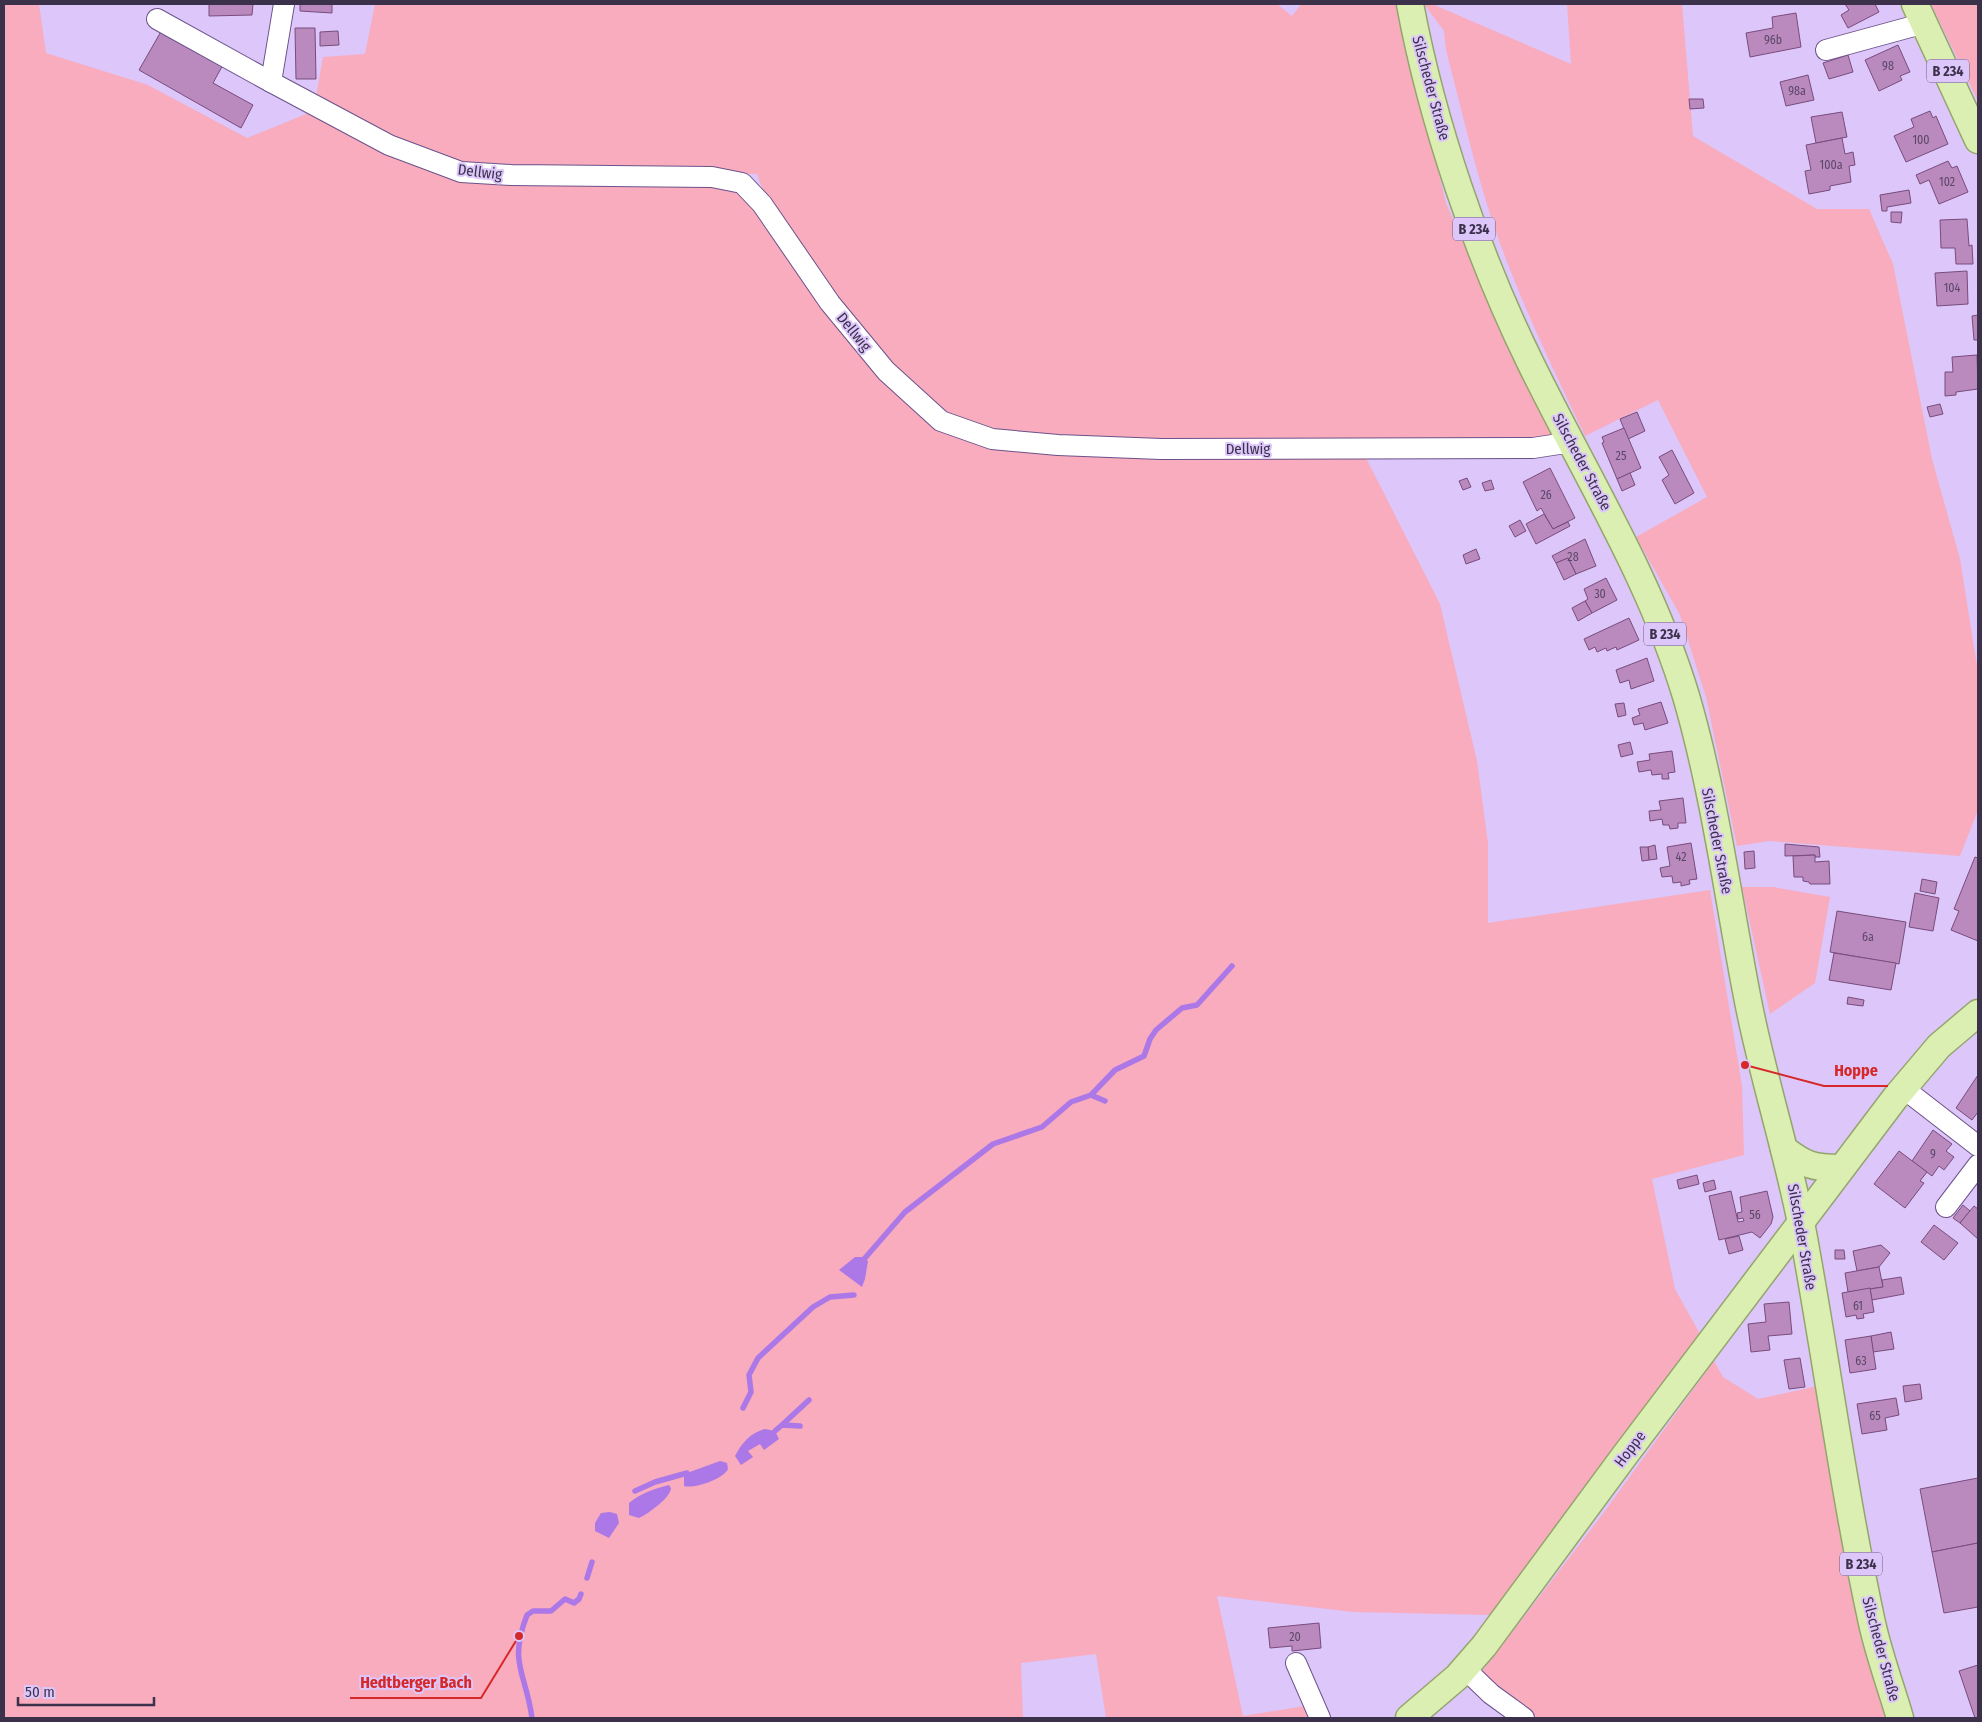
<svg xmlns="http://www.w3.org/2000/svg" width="1982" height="1722" viewBox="0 0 1982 1722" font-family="'Fira Sans Condensed',sans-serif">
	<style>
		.green { fill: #f8acbe }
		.water { fill: #ac78e7 }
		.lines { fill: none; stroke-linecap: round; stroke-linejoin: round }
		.stream { stroke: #ac78e7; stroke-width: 5.5 }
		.building { fill: #ba8abe; stroke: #784c7c }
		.minor-casing { stroke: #6b528a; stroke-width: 22 }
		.major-casing { stroke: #94a56c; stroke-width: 29 }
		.minor { stroke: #fff; stroke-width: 20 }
		.major { stroke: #dbefb2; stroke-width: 26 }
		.labels { text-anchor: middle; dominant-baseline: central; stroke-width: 4; stroke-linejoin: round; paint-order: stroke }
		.number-label { font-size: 12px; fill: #5c4768 }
		.shield { fill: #dcc6fa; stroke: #6c5e80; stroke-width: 1 }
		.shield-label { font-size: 14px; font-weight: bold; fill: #3c314b }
		.street-label { font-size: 15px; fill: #3c314b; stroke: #dcc6fa }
		.leader { fill: none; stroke: #d62828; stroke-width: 2 }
		.callout-dot { fill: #d62828; stroke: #dcc6fa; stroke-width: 2 }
		.callout-label { font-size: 16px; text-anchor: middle; font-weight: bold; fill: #d62828; stroke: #dcc6fa; stroke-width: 4; stroke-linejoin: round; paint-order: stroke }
	</style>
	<rect width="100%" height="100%" fill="#dcc6fa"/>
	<g class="green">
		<polygon points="4,4 39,4 46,53 148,85 247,138 311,112 414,162 471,180 711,181 740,188 752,196 779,237 757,174 509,171 458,167 415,152 315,102 323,57 365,54 375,4 1277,4 1292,16 1301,4 1398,4 1446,203 1500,330 1551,433 1549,440 1541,442 1475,445 1223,444 1228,455 1365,456 1440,604 1477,761 1488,843 1488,923 1710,890 1742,1086 1744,1155 1652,1179 1675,1289 1700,1334 1490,1615 1353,1612 1217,1596 1243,1716 1305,1706 1310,1718 1106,1718 1096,1654 1021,1663 1023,1718 4,1718"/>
		<path d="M1424,4H1432L1571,64L1567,4H1682L1693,136L1817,209H1869L1893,264L1932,459L1960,559L1977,666L1978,810L1960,856L1769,841L1737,846L1706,697L1680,615L1636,537L1707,497L1658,400L1585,436C1549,360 1511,283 1486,201C1471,151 1459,100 1446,50L1444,31Z"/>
		<polygon points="1931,4 1978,4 1978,101"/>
		<polygon points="1742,887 1773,887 1830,897 1815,983 1770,1014"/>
		<polygon points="1714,1361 1723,1377 1758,1399 1818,1386 1866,1655 1885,1718 1538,1718 1500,1695 1480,1674 1602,1515"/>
	</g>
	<g class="water">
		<polygon points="855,1257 863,1257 868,1261 865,1279 862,1287 839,1270"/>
		<path d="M765,1429L775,1431L779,1439L764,1450L760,1444L748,1451L753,1457L741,1465L735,1456C741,1444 751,1432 765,1429Z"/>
		<path d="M720,1461L727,1463L728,1469C723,1479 695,1489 684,1486V1477L687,1473Z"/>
		<path d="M669,1485L671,1488C671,1497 648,1514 639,1518L629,1515V1503C641,1493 654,1489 669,1485Z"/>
		<polygon points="610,1512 617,1514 619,1523 609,1538 595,1531 595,1523 601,1513"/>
	</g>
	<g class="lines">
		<g class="stream">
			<polyline points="1091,1095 1105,1101"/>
			<polyline points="865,1258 905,1212 993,1144 1042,1127 1071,1102 1091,1095 1115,1070 1144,1056 1150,1039 1156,1030 1182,1008 1197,1005 1232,966"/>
			<polyline points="743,1408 751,1392 749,1375 758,1358 813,1307 830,1297 854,1295"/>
			<polyline points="782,1425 809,1400"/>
			<polyline points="775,1431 782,1425 800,1426"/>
			<polyline points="635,1491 655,1482 687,1473"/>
			<polyline points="587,1578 592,1562"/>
			<path d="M532,1718C526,1672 508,1664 527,1615L533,1611H551L565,1599L574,1603L579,1599L581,1594"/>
		</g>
	</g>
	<g class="building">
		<polygon points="209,4 253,4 252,15 209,16"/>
		<polygon points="300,4 332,4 332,13 300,11"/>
		<polygon points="1845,4 1875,4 1879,12 1848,28 1841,15 1849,10"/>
		<polygon points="1796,13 1801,47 1750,57 1746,33 1773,28 1772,17"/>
		<polygon points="163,28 224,63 213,83 253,105 241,128 139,70"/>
		<polygon points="295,28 315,28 316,79 296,79"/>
		<polygon points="338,31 339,45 320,46 320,32"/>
		<polygon points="1898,45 1910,72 1900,76 1902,80 1879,91 1865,60"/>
		<polygon points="1848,55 1853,72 1829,79 1823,63"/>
		<polygon points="1808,75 1814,100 1786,106 1780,82"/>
		<polygon points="1689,99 1703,99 1704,108 1690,109"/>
		<polygon points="1930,111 1933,118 1936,116 1948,144 1906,162 1894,136 1914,127 1911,119"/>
		<polygon points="1842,112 1847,137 1816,143 1811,117"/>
		<polygon points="1842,138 1845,154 1853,152 1855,165 1849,166 1851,182 1830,186 1830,190 1809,194 1805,171 1811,170 1806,145"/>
		<polygon points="1948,161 1952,168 1957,166 1968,192 1939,204 1929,180 1920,184 1916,175"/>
		<polygon points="1909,190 1911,203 1887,207 1887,211 1882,211 1880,195"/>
		<polygon points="1891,212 1902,212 1901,223 1891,222"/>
		<polygon points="1967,219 1969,246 1972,245 1973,264 1956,264 1955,248 1941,248 1940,220"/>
		<polygon points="1967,271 1968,304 1937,306 1935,273"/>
		<polygon points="1978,315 1978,340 1974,340 1972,316"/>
		<polygon points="1977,355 1978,389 1956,392 1956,395 1945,396 1945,372 1953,372 1952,357"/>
		<polygon points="1940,404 1943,414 1930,417 1927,407"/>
		<polygon points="1637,412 1645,431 1628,439 1620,419"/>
		<polygon points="1624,428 1641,468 1617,479 1602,443 1604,442 1602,437"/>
		<polygon points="1672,450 1694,493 1675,504 1662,480 1669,475 1659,457"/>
		<polygon points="1550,468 1575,518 1553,529 1541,508 1537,511 1523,482"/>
		<polygon points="1630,473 1635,485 1622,491 1617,479"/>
		<polygon points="1467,478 1471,487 1463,490 1459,481"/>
		<polygon points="1491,480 1494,489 1485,491 1482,483"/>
		<polygon points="1544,514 1553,529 1568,522 1570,526 1536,544 1526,524"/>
		<polygon points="1520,520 1526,531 1515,537 1509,526"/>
		<polygon points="1585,539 1596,566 1576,574 1568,558 1556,563 1552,556"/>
		<polygon points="1476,549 1480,559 1466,564 1463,555"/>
		<polygon points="1568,558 1576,574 1564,580 1556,563"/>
		<polygon points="1606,578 1617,600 1592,613 1585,601 1588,599 1584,589"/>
		<polygon points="1585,601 1592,613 1578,621 1572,608"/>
		<polygon points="1629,618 1639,640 1617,650 1616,647 1607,651 1606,648 1597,652 1595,647 1589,650 1584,639"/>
		<polygon points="1647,658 1654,681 1631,689 1629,680 1620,683 1616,670"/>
		<polygon points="1661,702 1668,723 1645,730 1643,723 1634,725 1632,718 1640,715 1638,709"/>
		<polygon points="1624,703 1626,715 1618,717 1615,704"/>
		<polygon points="1630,742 1633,754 1621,757 1618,745"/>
		<polygon points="1672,751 1675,772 1668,773 1669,779 1662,779 1662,774 1652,775 1651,770 1639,772 1637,762 1650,760 1649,754"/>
		<polygon points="1683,798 1686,823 1678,823 1678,828 1670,829 1669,825 1663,825 1662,819 1650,821 1649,811 1661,810 1659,801"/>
		<polygon points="1691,843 1697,879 1689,880 1690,884 1681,886 1681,882 1673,883 1672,876 1662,877 1660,868 1670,866 1667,847"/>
		<polygon points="1785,844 1819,847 1820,857 1815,857 1815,855 1785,856"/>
		<polygon points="1655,845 1657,859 1649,860 1648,847"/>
		<polygon points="1640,847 1648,847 1649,860 1642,861"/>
		<polygon points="1754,851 1755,868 1745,869 1744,852"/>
		<polygon points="1815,855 1815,862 1829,861 1830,884 1810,884 1809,882 1803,881 1803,877 1794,877 1793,856"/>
		<polygon points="1975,857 1978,858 1978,941 1951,930 1959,911 1954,909"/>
		<polygon points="1922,879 1937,882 1935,894 1920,891"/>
		<polygon points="1915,893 1939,898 1933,931 1909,927"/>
		<polygon points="1837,911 1906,922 1899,964 1830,952"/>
		<polygon points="1834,953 1896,963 1891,990 1829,980"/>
		<polygon points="1848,997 1864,1000 1863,1006 1847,1004"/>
		<polygon points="1978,1075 1978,1112 1972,1120 1956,1108"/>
		<polygon points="1933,1130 1952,1144 1946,1151 1954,1157 1944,1170 1939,1166 1932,1176 1912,1161"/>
		<polygon points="1899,1151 1927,1172 1920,1181 1924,1183 1905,1208 1874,1184"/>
		<polygon points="1697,1175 1699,1184 1679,1189 1677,1180"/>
		<polygon points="1714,1180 1716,1189 1705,1192 1703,1183"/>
		<polygon points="1731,1191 1738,1222 1744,1221 1743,1218 1738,1219 1737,1213 1742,1212 1740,1197 1767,1191 1773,1217 1771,1224 1760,1238 1752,1232 1719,1240 1709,1196"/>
		<polygon points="1963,1205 1970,1211 1960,1223 1953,1218"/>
		<polygon points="1974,1206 1978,1209 1978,1239 1960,1223"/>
		<polygon points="1934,1225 1958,1243 1944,1260 1921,1242"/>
		<polygon points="1739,1236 1743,1250 1729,1254 1725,1239"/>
		<polygon points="1881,1245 1890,1253 1879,1267 1857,1271 1853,1251"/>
		<polygon points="1835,1250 1844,1250 1845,1259 1835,1259"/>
		<polygon points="1879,1267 1883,1287 1848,1292 1845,1273"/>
		<polygon points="1901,1277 1904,1294 1872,1300 1870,1289 1883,1287 1882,1280"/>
		<polygon points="1870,1288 1874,1312 1863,1314 1864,1318 1857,1319 1856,1315 1846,1317 1842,1293"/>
		<polygon points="1789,1302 1792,1334 1768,1336 1770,1350 1751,1352 1748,1324 1766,1322 1764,1304"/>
		<polygon points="1891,1332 1894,1349 1873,1352 1871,1336"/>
		<polygon points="1871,1336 1876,1369 1850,1373 1845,1340"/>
		<polygon points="1800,1358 1805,1387 1789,1389 1784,1360"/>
		<polygon points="1920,1384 1922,1399 1905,1402 1903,1386"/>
		<polygon points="1896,1398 1899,1415 1885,1418 1887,1430 1862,1434 1857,1404"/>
		<polygon points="1978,1478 1978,1543 1932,1552 1920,1489"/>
		<polygon points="1978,1543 1978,1607 1944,1613 1932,1552"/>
		<polygon points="1319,1623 1321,1648 1292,1651 1292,1646 1270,1648 1268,1628"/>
		<polygon points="1978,1665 1978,1718 1975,1718 1959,1671"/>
	</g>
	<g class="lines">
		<g class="minor-casing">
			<g id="minor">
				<polyline points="284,4 271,82 389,145 461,172 511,175 712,177 742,183 762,204 830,303 886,371 941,421 992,439 1058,445 1161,449 1533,448 1572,442"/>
				<polyline points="157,19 271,82"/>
				<polyline points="1826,50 1925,23"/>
				<polyline points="1903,1088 1978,1146"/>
				<polyline points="1946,1207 1978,1165"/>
				<polyline points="1296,1663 1320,1718"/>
				<polyline points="1464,1668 1491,1694 1524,1718"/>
			</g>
		</g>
		<g class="major-casing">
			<g id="major">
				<path d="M1410,4C1432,122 1477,254 1530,362C1584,473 1650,577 1686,696C1714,791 1728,898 1747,996C1762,1076 1788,1153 1803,1233C1827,1363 1844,1494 1872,1623C1879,1655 1891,1687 1900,1718"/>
				<polyline points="1915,4 1978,140"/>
				<path d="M1784,1149C1805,1165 1813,1168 1840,1168"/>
				<polyline points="1409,1718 1457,1677 1484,1646 1625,1455 1895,1098 1939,1046 1978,1013"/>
			</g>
		</g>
		<use href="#minor" class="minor"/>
		<use href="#major" class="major"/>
	</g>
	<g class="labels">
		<g class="number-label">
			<text x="1773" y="40">96b</text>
			<text x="1888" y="66">98</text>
			<text x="1797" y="91">98a</text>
			<text x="1921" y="140">100</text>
			<text x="1831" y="165">100a</text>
			<text x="1947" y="182">102</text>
			<text x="1952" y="288">104</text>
			<text x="1621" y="456">25</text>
			<text x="1546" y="495">26</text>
			<text x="1573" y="557">28</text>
			<text x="1600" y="594">30</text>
			<text x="1681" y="857">42</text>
			<text x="1868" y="937">6a</text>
			<text x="1933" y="1154">9</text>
			<text x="1755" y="1215">56</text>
			<text x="1858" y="1306">61</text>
			<text x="1861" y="1361">63</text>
			<text x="1875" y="1416">65</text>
			<text x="1295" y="1637">20</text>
		</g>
		<g class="shield">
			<rect x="1927" y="59.5" width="42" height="23" rx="4"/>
			<rect x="1453" y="217.5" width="42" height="23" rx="4"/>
			<rect x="1644" y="622.5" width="42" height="23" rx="4"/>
			<rect x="1840" y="1552.5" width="42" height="23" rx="4"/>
		</g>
		<g class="shield-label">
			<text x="1948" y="71">B 234</text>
			<text x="1474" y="229">B 234</text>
			<text x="1665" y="634">B 234</text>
			<text x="1861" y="1564">B 234</text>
		</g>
		<g class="street-label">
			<text transform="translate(1431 88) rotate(75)">Silscheder Straße</text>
			<text transform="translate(480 172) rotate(7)">Dellwig</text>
			<text transform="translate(854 332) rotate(51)">Dellwig</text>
			<text x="1248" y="449">Dellwig</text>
			<text transform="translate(1582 462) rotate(62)">Silscheder Straße</text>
			<text transform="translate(1717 841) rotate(79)">Silscheder Straße</text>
			<text transform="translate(1802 1237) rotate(80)">Silscheder Straße</text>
			<text transform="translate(1630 1449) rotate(-53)">Hoppe</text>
			<text transform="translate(1881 1649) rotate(75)">Silscheder Straße</text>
		</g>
	</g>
	<path class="leader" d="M1745 1065L1824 1086H1888M519 1636L481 1698H350"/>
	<g class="callout-dot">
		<circle cx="1745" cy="1065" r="5"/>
		<circle cx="519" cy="1636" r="5"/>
	</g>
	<g class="callout-label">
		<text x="1856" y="1076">Hoppe</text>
		<text x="416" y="1688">Hedtberger Bach</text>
	</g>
	<rect width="1982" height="1722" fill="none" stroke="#3c314b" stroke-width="10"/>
	<path d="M18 1697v8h136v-8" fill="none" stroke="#3c314b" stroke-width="2.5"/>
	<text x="25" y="1697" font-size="15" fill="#3c314b" stroke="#dcc6fa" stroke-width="4" paint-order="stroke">50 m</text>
</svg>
